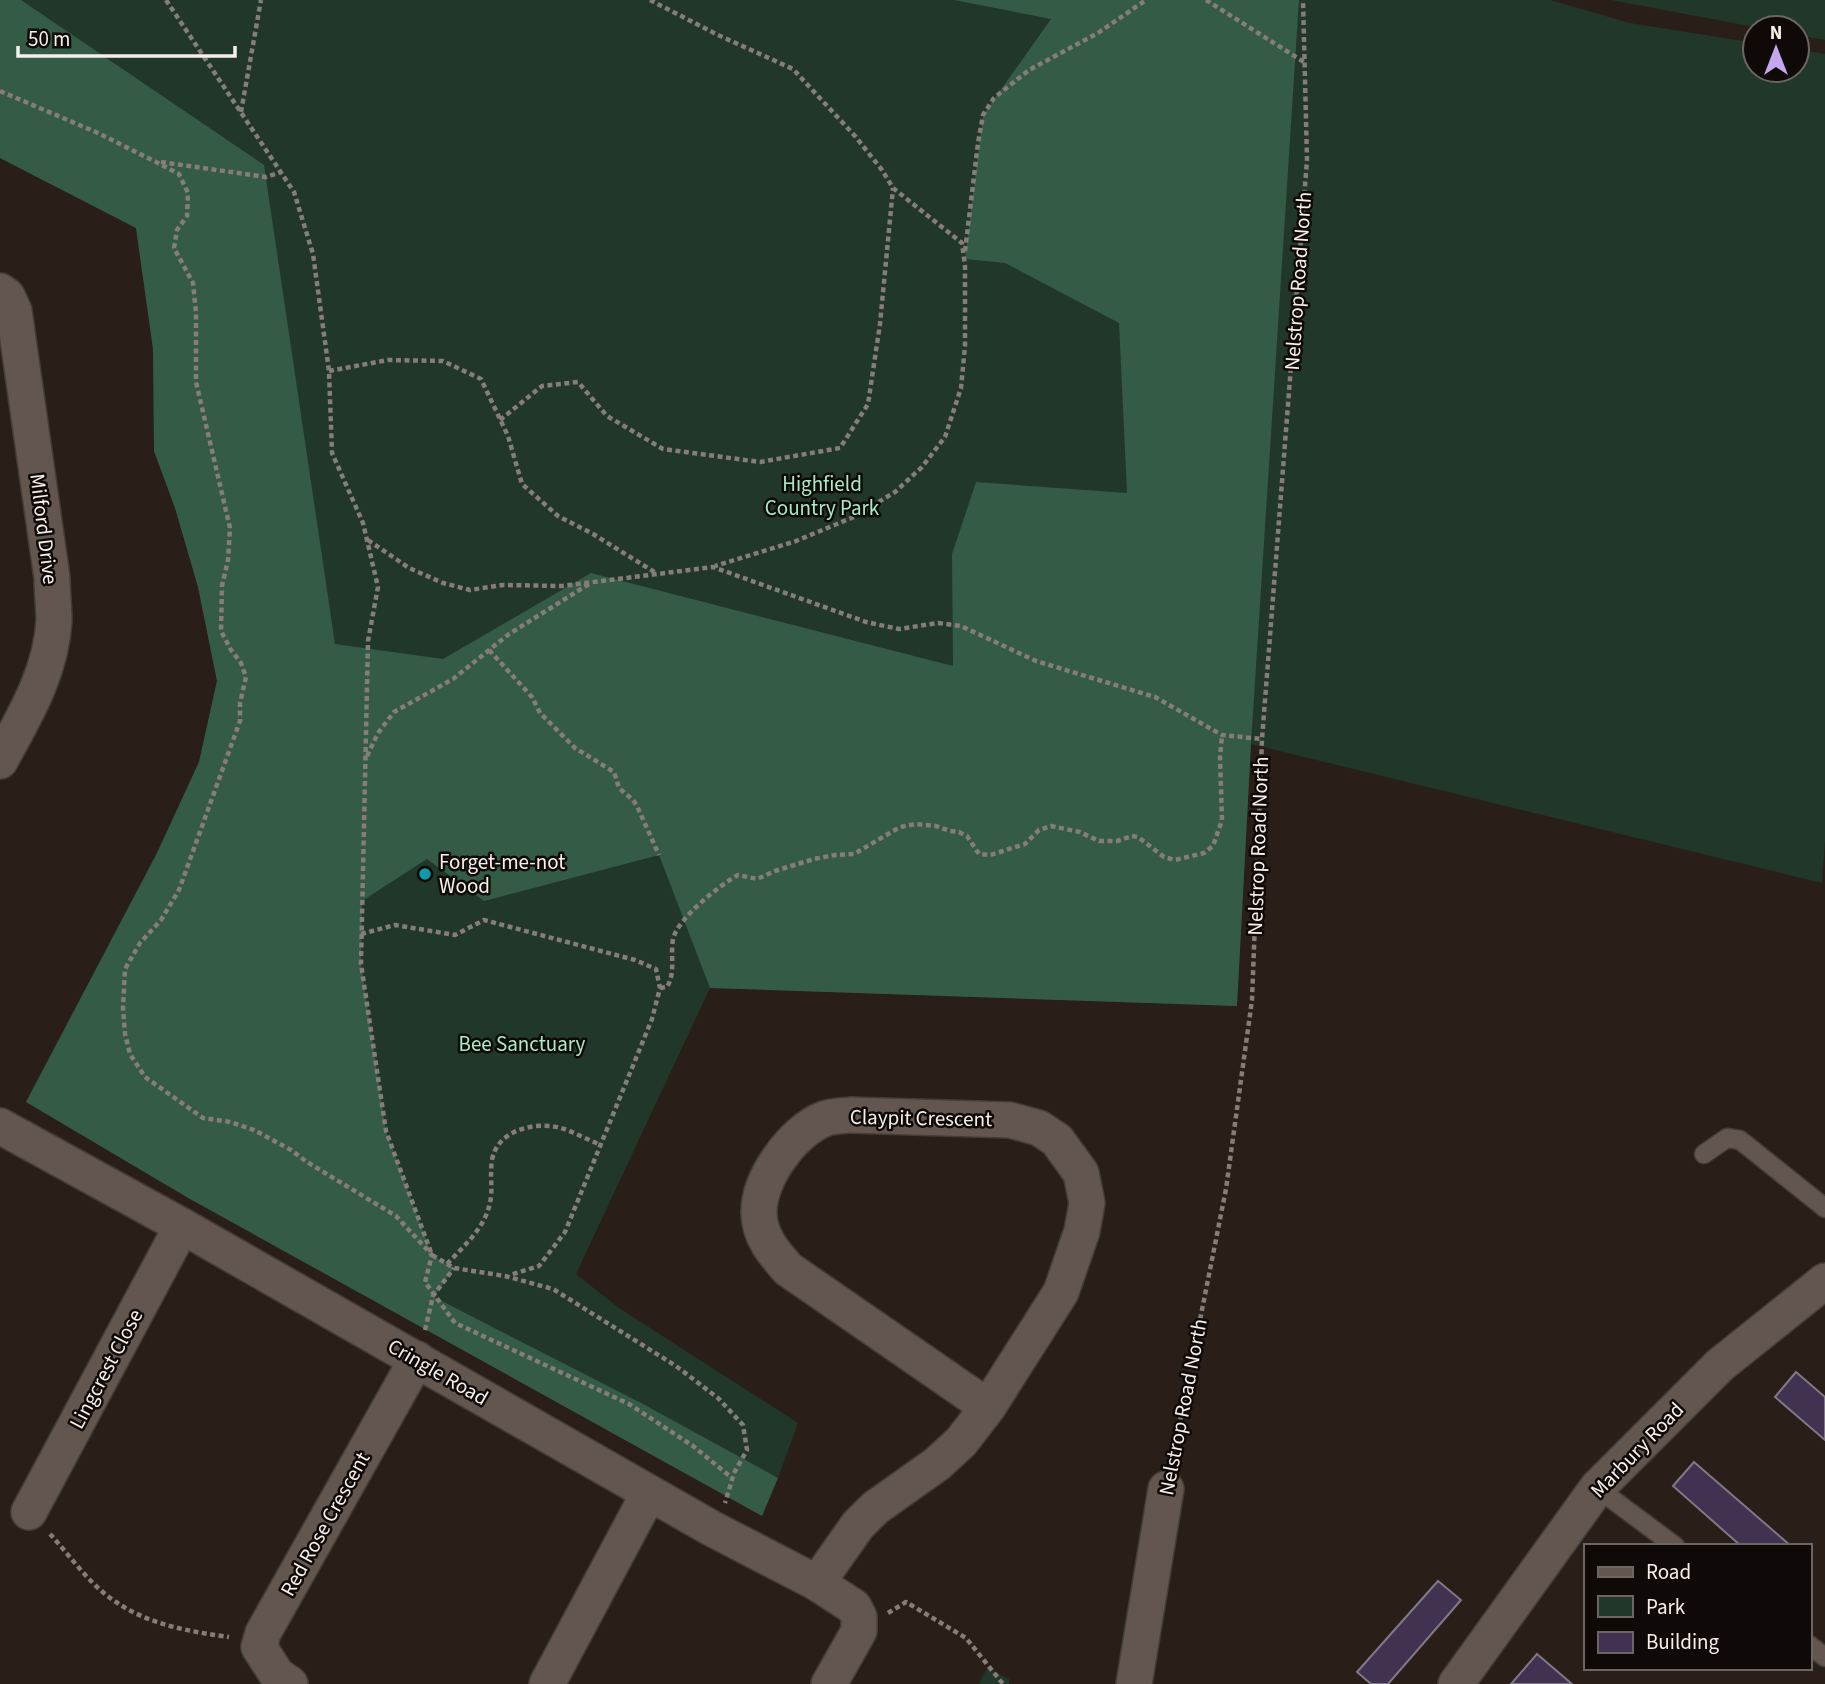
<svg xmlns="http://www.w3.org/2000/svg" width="1825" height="1684" viewBox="0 0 1825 1684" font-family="'Source Sans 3',sans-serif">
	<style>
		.green { fill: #20372a }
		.forest { fill: #345b46 }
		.building { fill: #413252; stroke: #7f7986; stroke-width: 2 }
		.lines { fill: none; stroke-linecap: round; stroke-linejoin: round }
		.lane-casing { stroke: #443c37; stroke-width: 21 }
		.street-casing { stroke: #443c37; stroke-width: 38 }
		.path { stroke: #867d77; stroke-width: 4.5; stroke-dasharray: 5 3.5; stroke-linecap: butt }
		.lane { stroke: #62564e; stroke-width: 18 }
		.street { stroke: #62564e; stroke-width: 35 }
		.culture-dot { fill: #0f9aa8; stroke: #0f0a07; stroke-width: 2.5 }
		.labels { text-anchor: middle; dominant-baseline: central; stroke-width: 5; stroke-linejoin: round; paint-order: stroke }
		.street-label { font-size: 21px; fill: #f7efeb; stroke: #0f0a07 }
		.park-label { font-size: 21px; fill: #a8ecc5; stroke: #0f0a07 }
		.poi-label { font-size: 21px; fill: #f7efeb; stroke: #0f0a07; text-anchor: start }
	</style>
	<rect width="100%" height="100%" fill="#291f18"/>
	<g class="green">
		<polygon points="0,0 1550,0 1630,23 1755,43 1755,70 1797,70 1797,49 1825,54 1825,840 1822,883 1251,744 1237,1006 710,988 576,1274 619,1308 798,1423 778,1478 190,1199 26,1102 157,853 199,762 217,681 198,587 175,508 154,451 153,349 136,228 0,158"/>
		<polygon points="1611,0 1825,0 1825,40 1797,35 1797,28 1760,28"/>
		<polygon points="987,1668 1009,1679 1009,1684 979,1684"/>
	</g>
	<polygon class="forest" points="0,0 21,0 264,165 335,644 443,659 591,573 953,666 952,554 976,482 1127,493 1119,323 1005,263 965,259 983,115 1051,19 954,0 1299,0 1251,744 1237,1006 710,988 659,855 484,901 427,859 362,901 361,964 386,1131 432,1255 454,1268 434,1297 643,1404 778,1478 762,1516 190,1199 26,1102 157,853 199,762 217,681 198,587 175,508 154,451 153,349 136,228 0,158"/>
	<g class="building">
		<polygon points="1796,1372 1825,1397 1825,1440 1775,1397"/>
		<polygon points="1694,1462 1791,1546 1741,1546 1673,1486"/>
		<polygon points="1438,1581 1461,1600 1388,1684 1371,1684 1357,1672"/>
		<polygon points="1537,1654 1572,1684 1511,1684"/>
	</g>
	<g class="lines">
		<g class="lane-casing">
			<g id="lane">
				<polyline points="1704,1154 1727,1138 1740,1140 1825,1208"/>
				<polyline points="1597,1488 1675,1546"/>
				<polyline points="1809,1645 1825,1657"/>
			</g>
		</g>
		<g class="street-casing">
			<g id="street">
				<path d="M0,291L7,296L14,311L52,578C52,592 54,607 54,621C51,673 24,717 0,761"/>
				<polyline points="0,1126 182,1226 711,1528 817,1583 854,1607 859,1617 859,1631 829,1684"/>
				<polyline points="29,1512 182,1226"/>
				<path d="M817,1583L858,1525L875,1508L937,1464L961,1442L988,1407L1061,1292L1082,1231L1087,1203L1081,1173L1057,1140L1039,1128L1010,1120L850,1115C842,1116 831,1116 824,1119C793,1131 758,1179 759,1213C759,1236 774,1253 788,1269L988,1407"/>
				<polyline points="290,1684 277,1675 259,1647 263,1633 417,1359"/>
				<polyline points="547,1684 649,1493"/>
				<polyline points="1134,1684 1166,1489"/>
				<polyline points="1456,1684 1597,1488 1720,1365 1825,1281"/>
			</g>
		</g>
		<g class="path">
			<polyline points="166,0 294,192 313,254 329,371 332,453 363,523 378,587 368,641 361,964 386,1131 432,1255 454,1268 505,1276 553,1289 676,1366 718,1398 743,1425 747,1450 734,1473 725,1503"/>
			<polyline points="650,0 718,35 793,69 855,136 882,170 893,188 962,243 965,266 965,346 961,388 945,437 922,467 895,492 854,517 796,541 715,566"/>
			<polyline points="1206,0 1304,62"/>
			<polyline points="0,91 98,133 156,162 179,174 188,193 187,216 177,230 174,248 193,283 196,313 196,382 230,528 228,560 222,586 221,631 231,650 241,663 246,677 240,703 240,721 179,890 161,920 140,943 125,969 123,1008 125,1034 130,1054 145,1077 203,1118 230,1122 254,1130 291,1150 307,1162 396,1216 432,1255 425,1282 455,1323 629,1404 693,1446 732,1478"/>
			<polyline points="241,112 261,0"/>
			<polyline points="161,162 266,177 281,172"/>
			<polyline points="965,251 978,143 983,115 994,98 1029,70 1098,33 1146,0"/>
			<polyline points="329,371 388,360 443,361 481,379 508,436 522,484 558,516 593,534 656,573"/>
			<polyline points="500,420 542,386 578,382 607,416 663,449 760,462 840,448 868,404 880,324 893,188"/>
			<polyline points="368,540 409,568 443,583 470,590 503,585 562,586 713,567 866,622 899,629 938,623 961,626 1036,661 1155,697 1222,735 1262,739"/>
			<polyline points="489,650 532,697 540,713 575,748 614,772 619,788 633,800 637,806 659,855"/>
			<polyline points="367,756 378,733 394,712 453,679 509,634 589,584"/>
			<polyline points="361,934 395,925 455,935 484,920 635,960 656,969 660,988 652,1019 565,1232 539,1266 510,1275"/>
			<path d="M660,988L667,987C676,972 670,956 673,939C678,918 720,885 738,875L757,879L775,871L814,859L835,855L854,854L900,827L916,824L936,826L950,831L959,832L967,836L979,854L990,855L1025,844L1039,830L1051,826L1080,832L1099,841H1117L1132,836L1138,837L1164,857L1175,860L1204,853L1213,846L1222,820L1220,757L1222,735"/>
			<path d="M447,1264C462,1248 479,1233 487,1213C495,1192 489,1180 492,1160C497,1130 535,1121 561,1128C574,1132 588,1140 601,1145"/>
			<polyline points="425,1330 433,1296 454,1268"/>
			<polyline points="1172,1461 1226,1189 1252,1000 1262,739 1307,160 1303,0"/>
			<path d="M50,1534C64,1549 77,1567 92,1582C130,1621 178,1630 229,1637"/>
			<polyline points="888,1613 906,1602 966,1638 1003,1684"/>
		</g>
		<use href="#lane" class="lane"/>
		<use href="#street" class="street"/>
	</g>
	<circle class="culture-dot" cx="425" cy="874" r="7"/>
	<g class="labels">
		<g class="street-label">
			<text transform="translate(1298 281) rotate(-86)">Nelstrop Road North</text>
			<text transform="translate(44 529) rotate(83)">Milford Drive</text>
			<text transform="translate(1258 846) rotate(-88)">Nelstrop Road North</text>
			<text transform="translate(921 1118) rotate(1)">Claypit Crescent</text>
			<text transform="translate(106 1369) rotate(-62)">Lingcrest Close</text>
			<text transform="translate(438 1372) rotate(30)">Cringle Road</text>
			<text transform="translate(1183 1407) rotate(-79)">Nelstrop Road North</text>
			<text transform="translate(1637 1450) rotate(-46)">Marbury Road</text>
			<text transform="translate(325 1524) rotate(-61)">Red Rose Crescent</text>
		</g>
		<g class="park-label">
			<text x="822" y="484">Highfield<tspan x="822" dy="24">Country Park</tspan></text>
			<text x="522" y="1044">Bee Sanctuary</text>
		</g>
		<g class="poi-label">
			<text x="439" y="862">Forget-me-not<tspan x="439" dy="24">Wood</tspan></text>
		</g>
	</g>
	<rect x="1584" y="1544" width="228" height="126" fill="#0f0a07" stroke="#6c6662" stroke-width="2"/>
	<rect x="1598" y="1567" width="35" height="10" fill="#62564e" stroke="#6c6662" stroke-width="2"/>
	<text x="1646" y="1579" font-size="21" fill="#f7efeb">Road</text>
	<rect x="1598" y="1596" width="35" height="21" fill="#20372a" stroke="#6c6662" stroke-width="2"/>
	<text x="1646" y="1614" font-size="21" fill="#f7efeb">Park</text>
	<rect x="1598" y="1632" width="35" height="21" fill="#413252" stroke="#6c6662" stroke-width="2"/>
	<text x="1646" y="1649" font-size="21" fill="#f7efeb">Building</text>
	<g transform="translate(1776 49)"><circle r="33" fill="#0f0a07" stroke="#6c6662" stroke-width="2"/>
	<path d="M0-5L12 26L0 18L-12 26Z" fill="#c5a7f1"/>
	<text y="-10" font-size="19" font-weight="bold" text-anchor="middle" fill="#f7efeb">N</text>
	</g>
	<path d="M18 46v10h217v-10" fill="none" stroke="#f7efeb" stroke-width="3.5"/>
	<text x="28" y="46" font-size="21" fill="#f7efeb" stroke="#0f0a07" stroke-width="5" paint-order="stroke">50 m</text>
</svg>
